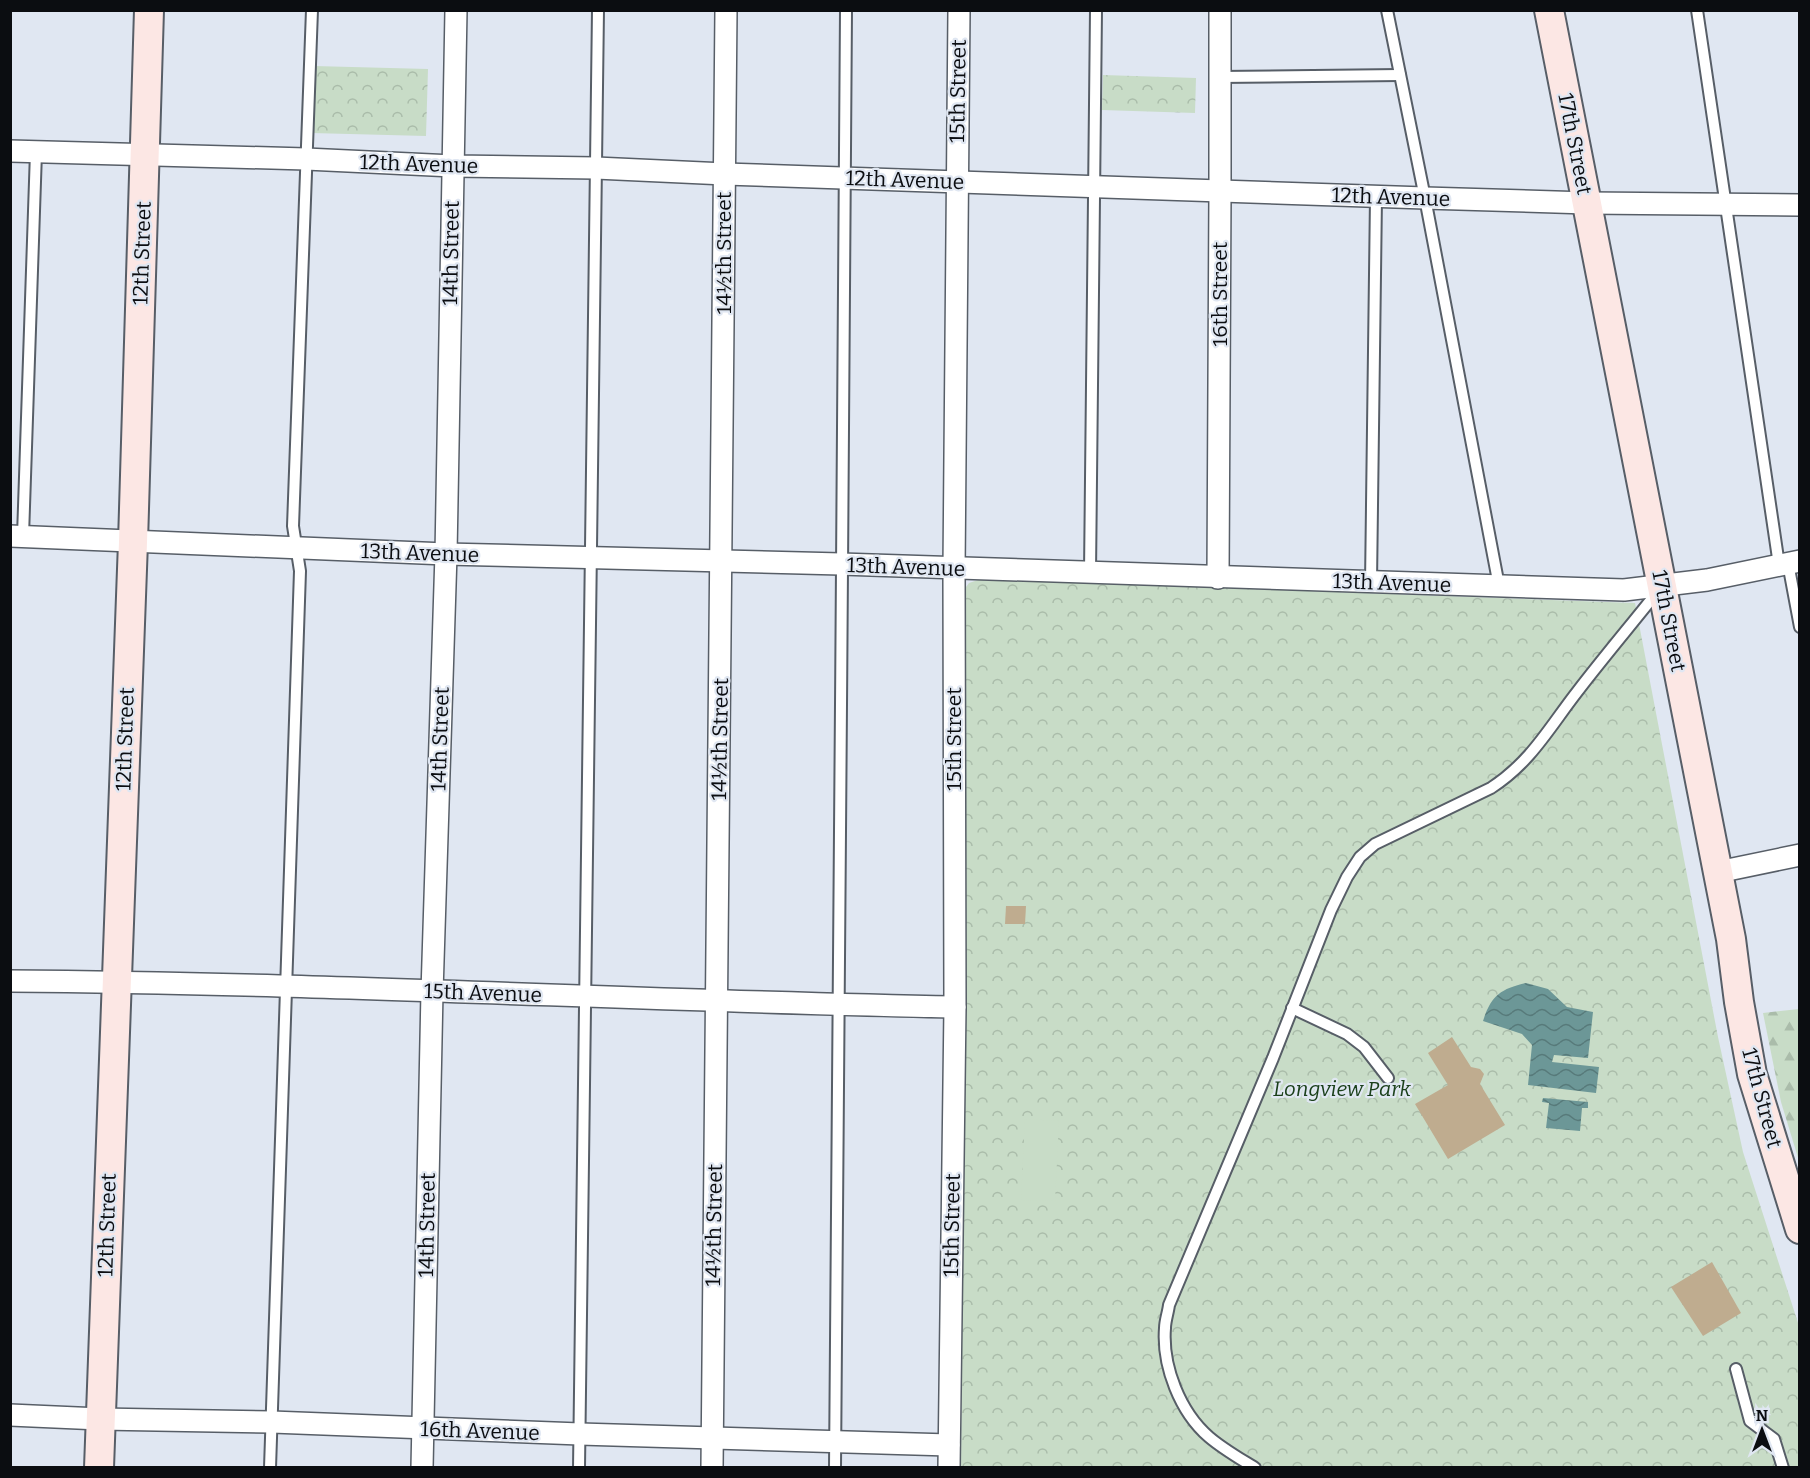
<svg xmlns="http://www.w3.org/2000/svg" width="1810" height="1478" viewBox="0 0 1810 1478" font-family="Bitter,serif">
	<style>
		.forest { fill: url(#forest-firs) }
		.park { fill: url(#park-crowns) }
		.pitch { fill: #c8dcc7 }
		.water { fill: url(#water-waves) }
		.building { fill: #bfac8f }
		.lines { fill: none; stroke-linecap: round; stroke-linejoin: round }
		.lane-casing { stroke: #575e67; stroke-width: 14 }
		.street-casing { stroke: #575e67; stroke-width: 24 }
		.secondary-casing { stroke: #575e67; stroke-width: 32 }
		.lane { stroke: #fff; stroke-width: 10 }
		.street { stroke: #fff; stroke-width: 21 }
		.secondary { stroke: #fce7e4; stroke-width: 28 }
		.labels { text-anchor: middle; dominant-baseline: central; stroke-width: 4.5; stroke-linejoin: round; paint-order: stroke }
		.street-label { font-size: 21px; fill: #0b0d11; stroke: #e0e7f2 }
		.park-label { font-size: 21px; font-style: italic; fill: #1b401b; stroke: #e0e7f2 }
	</style>
	<defs>
		<pattern id="forest-firs" width="22" height="20" patternUnits="userSpaceOnUse" patternTransform="scale(1.5)"><rect width="22" height="20" fill="#c8dcc7"/><path d="M5 1l3.5 6h-7zM16 11l3.5 6h-7z" fill="#aabcaa"/></pattern>
		<pattern id="park-crowns" width="20" height="18" patternUnits="userSpaceOnUse" patternTransform="scale(1.5)"><rect width="20" height="18" fill="#c8dcc7"/><path d="M2 6a3 3 0 1 1 6 0M12 15a3 3 0 1 1 6 0" fill="none" stroke="#aabcaa"/></pattern>
		<pattern id="water-waves" width="16" height="10" patternUnits="userSpaceOnUse" patternTransform="scale(1.5)"><rect width="16" height="10" fill="#6c9797"/><path d="M0 5q4-4 8 0t8 0" fill="none" stroke="#577a7a"/></pattern>
	</defs>
	<rect width="100%" height="100%" fill="#e0e7f2"/>
	<polygon class="forest" points="1799,1009 1800,1010 1799,1161 1781,1102 1763,1013"/>
	<g class="park">
		<polygon points="314,66 428,69 426,136 311,133"/>
		<polygon points="1103,75 1196,78 1195,113 1102,110"/>
		<polygon points="981,579 1635,603 1718,1037 1743,1152 1799,1326 1799,1467 961,1468 966,587 969,583"/>
	</g>
	<polygon class="pitch" points="1025,1119 1059,1121 1055,1201 1021,1200"/>
	<g class="water">
		<path d="M1526,983L1548,989L1567,1007L1593,1012L1588,1058L1554,1055L1552,1062L1599,1067L1596,1093L1528,1085L1532,1045L1522,1034L1483,1021C1491,996 1500,989 1526,983Z"/>
		<polygon points="1543,1098 1588,1102 1588,1108 1582,1108 1580,1131 1546,1128 1549,1103 1542,1102"/>
	</g>
	<g class="building">
		<polygon points="1006,906 1026,906 1025,924 1005,924"/>
		<polygon points="1452,1037 1471,1067 1480,1069 1484,1074 1480,1084 1505,1125 1448,1159 1415,1104 1448,1085 1428,1053"/>
		<polygon points="1712,1262 1741,1313 1703,1336 1671,1287"/>
	</g>
	<g class="lines">
		<g class="lane-casing">
			<g id="lane">
				<polyline points="1387,10 1425,198 1499,586"/>
				<polyline points="1697,10 1779,565"/>
				<polyline points="1219,77 1400,75"/>
				<polyline points="23,536 36,152"/>
				<polyline points="1788,563 1800,627"/>
				<polyline points="1090,573 1096,10"/>
				<polyline points="1371,583 1376,197"/>
				<polyline points="1292,1008 1347,1034 1364,1047 1388,1078"/>
				<polyline points="1736,1369 1750,1421 1774,1439 1783,1468"/>
				<polyline points="270,1468 300,571 293,526 312,10"/>
				<polyline points="579,1468 598,10"/>
				<path d="M835,1468C841,982 841,496 846,10"/>
				<path d="M1255,1468C1239,1458 1223,1449 1209,1437C1180,1412 1162,1366 1165,1328C1165,1321 1168,1313 1169,1305L1273,1058L1331,910L1347,877L1360,857L1375,844L1491,788C1531,762 1549,728 1577,692C1603,658 1631,625 1658,591"/>
			</g>
		</g>
		<g class="street-casing">
			<g id="street">
				<polyline points="10,151 306,159 453,166 596,168 725,174 1425,198 1587,203 1800,205"/>
				<polyline points="10,536 446,554 841,564 1624,590 1707,580 1800,561"/>
				<polyline points="1218,578 1220,191 1220,10"/>
				<polyline points="1718,872 1800,855"/>
				<path d="M10,981C325,983 640,1001 955,1007"/>
				<polyline points="10,1415 100,1419 272,1422 580,1434 949,1445"/>
				<polyline points="422,1468 432,992 446,554 456,10"/>
				<polyline points="712,1468 726,10"/>
				<polyline points="949,1468 955,1007 954,569 959,10"/>
			</g>
		</g>
		<g class="secondary-casing">
			<g id="secondary">
				<polyline points="1549,10 1731,939 1739,1002 1752,1074 1800,1229"/>
				<polyline points="99,1468 133,542 149,10"/>
			</g>
		</g>
		<use href="#lane" class="lane"/>
		<use href="#street" class="street"/>
		<use href="#secondary" class="secondary"/>
	</g>
	<g class="labels">
		<g class="street-label">
			<text transform="translate(958 91) rotate(-89)">15th Street</text>
			<text transform="translate(1575 144) rotate(79)">17th Street</text>
			<text transform="translate(419 164) rotate(2)">12th Avenue</text>
			<text transform="translate(905 180) rotate(2)">12th Avenue</text>
			<text transform="translate(1391 197) rotate(2)">12th Avenue</text>
			<text transform="translate(142 253) rotate(-88)">12th Street</text>
			<text transform="translate(451 253) rotate(-89)">14th Street</text>
			<text transform="translate(724 253) rotate(-90)">14½th Street</text>
			<text transform="translate(1220 294) rotate(-90)">16th Street</text>
			<text transform="translate(420 553) rotate(2)">13th Avenue</text>
			<text transform="translate(906 567) rotate(2)">13th Avenue</text>
			<text transform="translate(1392 583) rotate(2)">13th Avenue</text>
			<text transform="translate(1669 621) rotate(79)">17th Street</text>
			<text transform="translate(125 739) rotate(-88)">12th Street</text>
			<text transform="translate(440 739) rotate(-88)">14th Street</text>
			<text transform="translate(720 739) rotate(-89)">14½th Street</text>
			<text transform="translate(954 739) rotate(-90)">15th Street</text>
			<text transform="translate(483 993) rotate(2)">15th Avenue</text>
			<text transform="translate(1762 1098) rotate(75)">17th Street</text>
			<text transform="translate(107 1225) rotate(-88)">12th Street</text>
			<text transform="translate(427 1225) rotate(-89)">14th Street</text>
			<text transform="translate(714 1225) rotate(-89)">14½th Street</text>
			<text transform="translate(952 1225) rotate(-89)">15th Street</text>
			<text transform="translate(480 1431) rotate(2)">16th Avenue</text>
		</g>
		<g class="park-label">
			<text x="1342" y="1089">Longview Park</text>
		</g>
	</g>
	<rect width="1810" height="1478" fill="none" stroke="#0b0d11" stroke-width="24"/>
	<g transform="translate(1762 1430)" stroke="#e0e7f2" stroke-width="4.5" paint-order="stroke">
	<path d="M0-4.5L10 22L0 15L-10 22Z" fill="#0b0d11"/>
	<text y="-9" font-size="16" font-weight="bold" text-anchor="middle" fill="#0b0d11">N</text>
	</g>
</svg>
